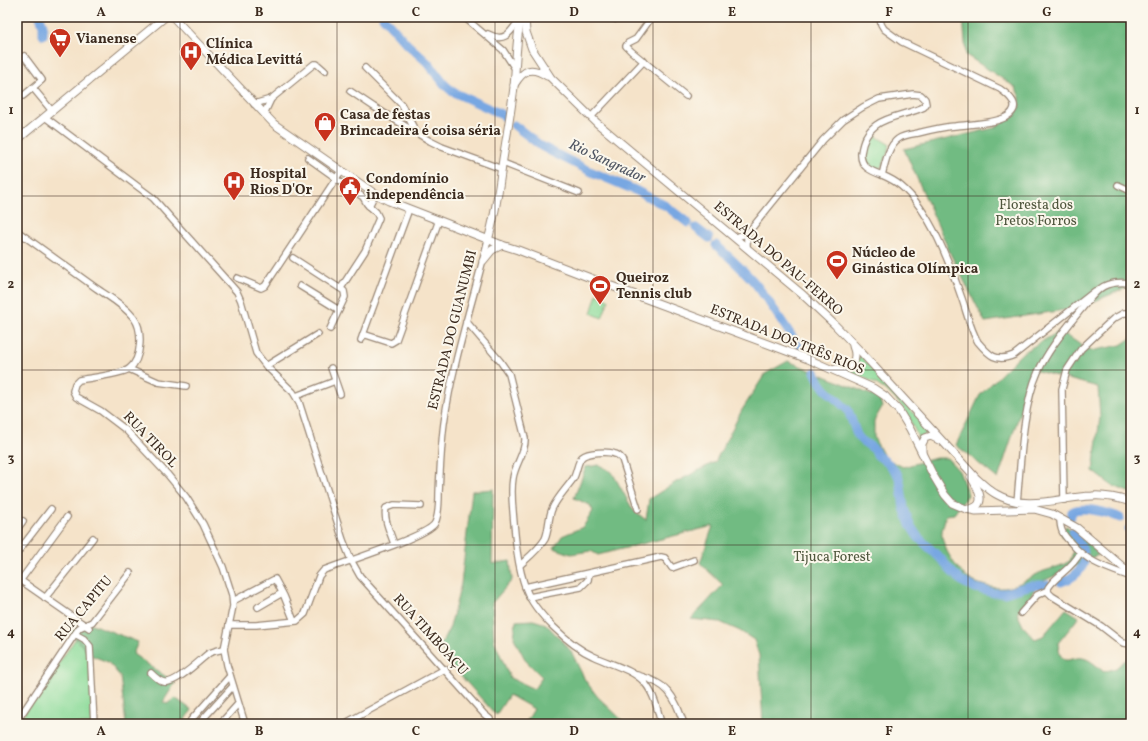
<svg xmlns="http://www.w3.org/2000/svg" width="1148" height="741" viewBox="0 0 1148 741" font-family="Vollkorn,serif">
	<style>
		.green { fill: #8cdb9a; stroke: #64825c }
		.forest { fill: #71bb82; stroke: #567250 }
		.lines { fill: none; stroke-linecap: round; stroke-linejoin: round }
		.river { stroke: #78a7e2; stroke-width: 9 }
		.minor-casing { stroke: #988674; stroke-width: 8 }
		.major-casing { stroke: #988674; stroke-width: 9 }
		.minor { stroke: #fff; stroke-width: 5.5 }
		.major { stroke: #fff; stroke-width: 7 }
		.grid { fill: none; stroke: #3b2a1e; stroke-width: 1; stroke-opacity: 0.55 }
		.labels { text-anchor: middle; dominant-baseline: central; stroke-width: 4; stroke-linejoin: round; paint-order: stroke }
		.poi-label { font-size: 14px; font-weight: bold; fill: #3b2a1e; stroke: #fbf7ec; text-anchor: start }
		.park-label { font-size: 14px; fill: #4f563d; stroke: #fbf7ec }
		.street-label { font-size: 14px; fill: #3b2a1e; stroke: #fbf7ec }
		.water-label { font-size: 15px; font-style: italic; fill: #505663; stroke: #fbf7ec }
		.neatline { fill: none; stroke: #3b2a1e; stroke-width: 1.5 }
		.grid-label { font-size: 13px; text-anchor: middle; font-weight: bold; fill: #3b2a1e }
	</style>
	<rect width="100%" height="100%" fill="#fbf7ec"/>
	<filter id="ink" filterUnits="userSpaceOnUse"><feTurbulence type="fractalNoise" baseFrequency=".025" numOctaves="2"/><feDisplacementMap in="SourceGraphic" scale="8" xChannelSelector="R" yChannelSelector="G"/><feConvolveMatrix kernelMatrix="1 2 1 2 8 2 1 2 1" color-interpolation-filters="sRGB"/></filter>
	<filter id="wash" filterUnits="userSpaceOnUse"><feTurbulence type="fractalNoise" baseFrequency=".012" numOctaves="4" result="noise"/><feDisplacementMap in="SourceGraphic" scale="16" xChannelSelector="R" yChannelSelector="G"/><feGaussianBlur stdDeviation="0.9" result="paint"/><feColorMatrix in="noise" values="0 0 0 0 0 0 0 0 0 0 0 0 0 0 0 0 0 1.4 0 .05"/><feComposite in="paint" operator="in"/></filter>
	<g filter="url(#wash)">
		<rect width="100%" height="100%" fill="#f5e3c9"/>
		<g class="green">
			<path d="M874,135L890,145C887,154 885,164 877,171L872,170L863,160C864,152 866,139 874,135Z"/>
			<polygon points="597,294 609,300 602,318 591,313"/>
			<path d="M859,354L932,433C927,433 922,435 919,440C903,399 887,386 846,370C852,366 860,363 859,354Z"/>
			<polygon points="79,637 90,647 92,724 17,724 76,638"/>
		</g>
		<g class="forest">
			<polygon points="963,17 1131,17 1131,286 1078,308 985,322 951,255 904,149 994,128 1016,114 1020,106 1020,97 1015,87 966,55"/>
			<polygon points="1060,331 1090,351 1121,345 1131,338 1131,493 1111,485 1093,471 1100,417 1098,387 1034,370 998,479 956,445 980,395 1022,353"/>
			<path d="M788,361L879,398L882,407L874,421V438L885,458L903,467L936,458H947L959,471L968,495L954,514L946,515C945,521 941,530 942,536C944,550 955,566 965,576C973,584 993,589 1005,588C1019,586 1031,576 1044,571C1053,568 1062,566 1070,561L1073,552L1072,545L1063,537L1061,533L1066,526L1087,542L1099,555L1082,561L1071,569L1038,583L1029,599L1017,613L1023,626L1035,639L1043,636L1066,609L1079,617L1058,643C1061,673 1072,653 1086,659C1092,661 1099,668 1104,672L1116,668L1131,655V724H763L759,655L754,640L740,631L720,622L691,619L723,585L700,563L713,526L598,555L591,551L571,554L554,548L562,536L583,527L593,511L590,505L574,498L586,467L599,465L612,472L633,510L646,520L649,499L676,482L715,462L742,410L765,374Z"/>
			<polygon points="493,489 492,564 510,561 512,580 492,603 494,640 510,678 534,689 542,677 526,661 514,638 516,621 533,620 546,624 571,651 585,680 597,696 626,724 525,724 534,709 509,695 496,715 452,666 440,646 450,627 461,584 472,491"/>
			<polygon points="84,621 138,642 133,654 175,683 163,702 167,704 175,698 192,710 185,719 189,724 126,724 120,676 108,662 90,655 70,632"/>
		</g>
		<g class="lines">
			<g class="river">
				<polyline points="40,17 43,25 43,35"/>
				<polyline points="383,17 407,44 428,63 445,85 453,92 499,113 505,117"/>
				<polyline points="514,125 541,146 554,153 592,172 637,191 666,206 688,223"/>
				<polyline points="696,228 709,238"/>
				<path d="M716,245C729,257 742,268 754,282C771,303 785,327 801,350"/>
				<polyline points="815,372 820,382 825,389 848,410 857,435 861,440 874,449 877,455 889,464 898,475 900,481 904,508 910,525 918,537 941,559 952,572 963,582 975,588 994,593 1005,593 1032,585 1047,585"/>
				<path d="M1070,518L1072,512C1080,505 1110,513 1120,518"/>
				<polyline points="1129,529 1131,532"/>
				<polyline points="1073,532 1084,552"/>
				<path d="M1061,582C1073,578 1083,571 1085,558"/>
			</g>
		</g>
	</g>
	<g filter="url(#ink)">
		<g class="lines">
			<g class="minor-casing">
				<g id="minor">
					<polyline points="464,17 503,50 514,67"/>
					<polyline points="652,17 636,39 628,43 626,46 631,51 686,96"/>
					<path d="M880,17L881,24L884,29L902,42L1000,89C1010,96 1023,107 1006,117C993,124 969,124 955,126C942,127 930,130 918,133C912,134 903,135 898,139C888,146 885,164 882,175C889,178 895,181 901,186C930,210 950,264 962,299C967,313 970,329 978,342C989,355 996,363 1014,355L1095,291"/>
					<polyline points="615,19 616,17"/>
					<path d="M488,34C505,43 510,33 519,20"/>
					<polyline points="365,68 401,104 416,132"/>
					<polyline points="33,88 52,111"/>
					<polyline points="350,91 374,107 430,141 442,147 502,169"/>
					<polyline points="17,92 21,96 23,96 42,80 24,56"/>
					<polyline points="254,104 271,99 314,64 317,64 325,71"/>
					<polyline points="264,114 271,99"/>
					<polyline points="45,117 153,198 237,292 241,301 256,353 266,366 293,392 299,402 343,540 351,560 360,576 484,714 490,719 491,724"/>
					<polyline points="591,117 644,61"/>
					<polyline points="308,158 336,178"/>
					<polyline points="503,163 579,193"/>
					<polyline points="339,181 363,197 367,204 376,212 379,218 365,251 341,288"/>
					<polyline points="1118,185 1131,191"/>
					<polyline points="369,206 375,194"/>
					<path d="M17,231C43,250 70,269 96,288C109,297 124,305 134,318C143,330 142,359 129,369C122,374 89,378 79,380L75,384L73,391L76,397L101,411L126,430L168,475L186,497L203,524L223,567L232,595L233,606L224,649L227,665L245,724"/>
					<path d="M735,237L747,234L823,140L843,120L863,107L879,99L913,94L921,95L925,99L926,104L924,107C898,119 866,115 861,153C860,167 871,171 882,175"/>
					<polyline points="747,248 747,234"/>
					<polyline points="293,258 344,291 345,297 330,329"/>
					<polyline points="237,278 261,288 265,286 341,171"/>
					<polyline points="300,286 339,310"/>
					<path d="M466,321L500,361L509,374L525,438C526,452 515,464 513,478C511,489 512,500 513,511C515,536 517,565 526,589C534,612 570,646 593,656C609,664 632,669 644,682C654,693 658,710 661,724"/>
					<polyline points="363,334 391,343 396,340 439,220"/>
					<polyline points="361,340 409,209"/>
					<polyline points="266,366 318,334"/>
					<polyline points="331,368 340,394"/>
					<polyline points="129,369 158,382 186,386"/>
					<polyline points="296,396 335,381"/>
					<polyline points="1064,500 1062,389 1067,370 1081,349 1113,319 1124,313 1131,313"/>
					<path d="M1017,502C1021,462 1022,408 1038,372C1048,350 1064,331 1079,312C1097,291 1100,280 1131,283"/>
					<path d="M1060,518C1060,531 1063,534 1071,543C1088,563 1107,568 1131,577"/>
					<polyline points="17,529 23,521"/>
					<path d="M394,544C391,534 383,519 386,508L394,505L421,506"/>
					<polyline points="17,553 51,509"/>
					<path d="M1080,553C1072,569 1055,576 1048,588V592L1052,596L1101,626L1123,643L1131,644"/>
					<path d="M520,565C529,557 539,549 545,539C549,531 548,518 552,509C557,498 566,489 573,479C577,473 577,462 582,457C588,452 608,451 615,454C618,454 620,457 622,459L638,509"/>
					<polyline points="17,578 89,628"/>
					<polyline points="20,581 67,517"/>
					<polyline points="525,587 661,557 665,558 672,568 694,560"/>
					<polyline points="529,597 581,587 588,580 589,574"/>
					<polyline points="45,598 93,538"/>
					<polyline points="233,601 275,579 284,596 294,621"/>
					<polyline points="258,607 282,593"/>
					<polyline points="1021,613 1037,595 1048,590"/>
					<path d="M229,625H256L297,621L305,614L319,576L324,570C342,563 429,536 435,523C439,515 439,502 439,493C440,470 441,446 444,423C453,360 473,301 488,240"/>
					<polyline points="75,634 84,639 90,646 94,724"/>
					<path d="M151,673C154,676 159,681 164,682C175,685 200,660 209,653L215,651L224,649"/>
					<path d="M637,675C669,684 673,694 684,724"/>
					<polyline points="191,720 230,676"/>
					<polyline points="202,720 233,686"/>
					<polyline points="17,721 79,628 92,622 130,573"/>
					<polyline points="220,724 238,704"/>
					<polyline points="344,724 445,669"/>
				</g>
			</g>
			<g class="major-casing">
				<g id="major">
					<polyline points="173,17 274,124 375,194 389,201 502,245 518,250 606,284 808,359 873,388 885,396 899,411 910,429 933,475 945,495 952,503 966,509 976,511 1034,509 1052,514 1077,528 1131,574"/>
					<path d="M525,17L526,32L532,49L551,78L597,123L803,295L835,325L861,352L977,479C983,484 989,490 996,494C1027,512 1059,497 1092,496C1105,495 1118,498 1131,502"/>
					<path d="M514,85C524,69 531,66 547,76"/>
					<polyline points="17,140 165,17"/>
					<path d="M488,240C496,214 499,186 503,159C507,135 511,111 514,87C516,63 516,40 521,17"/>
					<polyline points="483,261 492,250 502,245"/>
					<path d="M836,369C851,370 859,361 853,346"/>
					<polyline points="922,452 922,444 925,438 931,436 939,440"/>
					<path d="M969,509C989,506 977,487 971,477"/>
				</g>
			</g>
			<use href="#minor" class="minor"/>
			<use href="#major" class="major"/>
		</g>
	</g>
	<path class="grid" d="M180,17V724M337,17V724M495,17V724M653,17V724M811,17V724M968,17V724M17,196H1131M17,370H1131M17,545H1131"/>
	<defs>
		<g id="supermarket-pin" transform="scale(1.15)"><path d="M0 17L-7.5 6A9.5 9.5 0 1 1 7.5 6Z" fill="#c8321e" stroke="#fbf7ec"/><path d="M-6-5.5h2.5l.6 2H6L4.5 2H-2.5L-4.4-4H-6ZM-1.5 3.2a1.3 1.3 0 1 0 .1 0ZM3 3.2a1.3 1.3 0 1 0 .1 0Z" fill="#fff"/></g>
		<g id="hospital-pin" transform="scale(1.15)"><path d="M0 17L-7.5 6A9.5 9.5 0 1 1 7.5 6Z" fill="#c8321e" stroke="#fbf7ec"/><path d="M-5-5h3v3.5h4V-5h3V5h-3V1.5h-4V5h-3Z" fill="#fff"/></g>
		<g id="shop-pin" transform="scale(1.15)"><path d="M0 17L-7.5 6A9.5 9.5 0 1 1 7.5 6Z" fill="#c8321e" stroke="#fbf7ec"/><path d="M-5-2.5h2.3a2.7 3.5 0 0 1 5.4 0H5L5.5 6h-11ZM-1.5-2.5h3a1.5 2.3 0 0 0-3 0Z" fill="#fff"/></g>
		<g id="civic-pin" transform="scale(1.15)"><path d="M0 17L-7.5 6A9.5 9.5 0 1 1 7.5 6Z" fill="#c8321e" stroke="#fbf7ec"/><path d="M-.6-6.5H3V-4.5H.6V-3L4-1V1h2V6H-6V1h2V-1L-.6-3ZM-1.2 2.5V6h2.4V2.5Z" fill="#fff"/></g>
		<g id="stadium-pin" transform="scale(1.15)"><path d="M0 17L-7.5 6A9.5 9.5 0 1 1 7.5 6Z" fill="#c8321e" stroke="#fbf7ec"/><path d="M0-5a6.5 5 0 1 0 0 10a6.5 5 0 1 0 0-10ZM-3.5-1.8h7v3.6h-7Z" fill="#fff"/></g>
	</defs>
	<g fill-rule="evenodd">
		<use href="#supermarket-pin" x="60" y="39"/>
		<use href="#hospital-pin" x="191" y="52"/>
		<use href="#shop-pin" x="325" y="123"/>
		<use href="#hospital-pin" x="234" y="182"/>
		<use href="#civic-pin" x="350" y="187"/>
		<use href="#stadium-pin" x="837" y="261"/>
		<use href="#stadium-pin" x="600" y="286"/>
	</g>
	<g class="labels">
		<g class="poi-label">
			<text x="76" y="39">Vianense</text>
			<text x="206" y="44">Clínica<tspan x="206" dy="16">Médica Levittá</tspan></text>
			<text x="340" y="115">Casa de festas<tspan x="340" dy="16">Brincadeira é coisa séria</tspan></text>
			<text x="250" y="174">Hospital<tspan x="250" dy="16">Rios D'Or</tspan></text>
			<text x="366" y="179">Condomínio<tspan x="366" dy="16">independência</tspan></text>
			<text x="852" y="253">Núcleo de<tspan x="852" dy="16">Ginástica Olímpica</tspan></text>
			<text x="616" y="278">Queiroz<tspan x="616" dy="16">Tennis club</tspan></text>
		</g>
		<g class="park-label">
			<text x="1036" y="205">Floresta dos<tspan x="1036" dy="16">Pretos Forros</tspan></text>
			<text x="832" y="557">Tijuca Forest</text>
		</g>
		<g class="street-label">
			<text transform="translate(778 259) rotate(41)">ESTRADA DO PAU-FERRO</text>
			<text transform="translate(453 330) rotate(-76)">ESTRADA DO GUANUMBI</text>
			<text transform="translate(787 340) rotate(22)">ESTRADA DOS TRÊS RIOS</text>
			<text transform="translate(150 440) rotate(46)">RUA TIROL</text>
			<text transform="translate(84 609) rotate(-50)">RUA CAPITU</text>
			<text transform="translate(430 635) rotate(48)">RUA TIMBOAÇU</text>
		</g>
		<g class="water-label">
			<text transform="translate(607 162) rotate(25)">Rio Sangrador</text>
		</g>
	</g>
	<rect width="1148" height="741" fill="none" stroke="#fbf7ec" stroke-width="44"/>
	<rect x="22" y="22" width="1104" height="697" class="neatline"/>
	<g class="grid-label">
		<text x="101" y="16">A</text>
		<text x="259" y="16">B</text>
		<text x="416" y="16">C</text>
		<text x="574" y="16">D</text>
		<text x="732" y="16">E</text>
		<text x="889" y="16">F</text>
		<text x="1047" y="16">G</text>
		<text x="11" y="114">1</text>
		<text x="1137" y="114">1</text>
		<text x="11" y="288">2</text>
		<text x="1137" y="288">2</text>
		<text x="11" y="462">3</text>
		<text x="1137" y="462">3</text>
		<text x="11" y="636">4</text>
		<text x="1137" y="636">4</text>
		<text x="101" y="735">A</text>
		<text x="259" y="735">B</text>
		<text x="416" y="735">C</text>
		<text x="574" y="735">D</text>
		<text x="732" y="735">E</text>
		<text x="889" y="735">F</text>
		<text x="1047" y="735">G</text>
	</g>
</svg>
